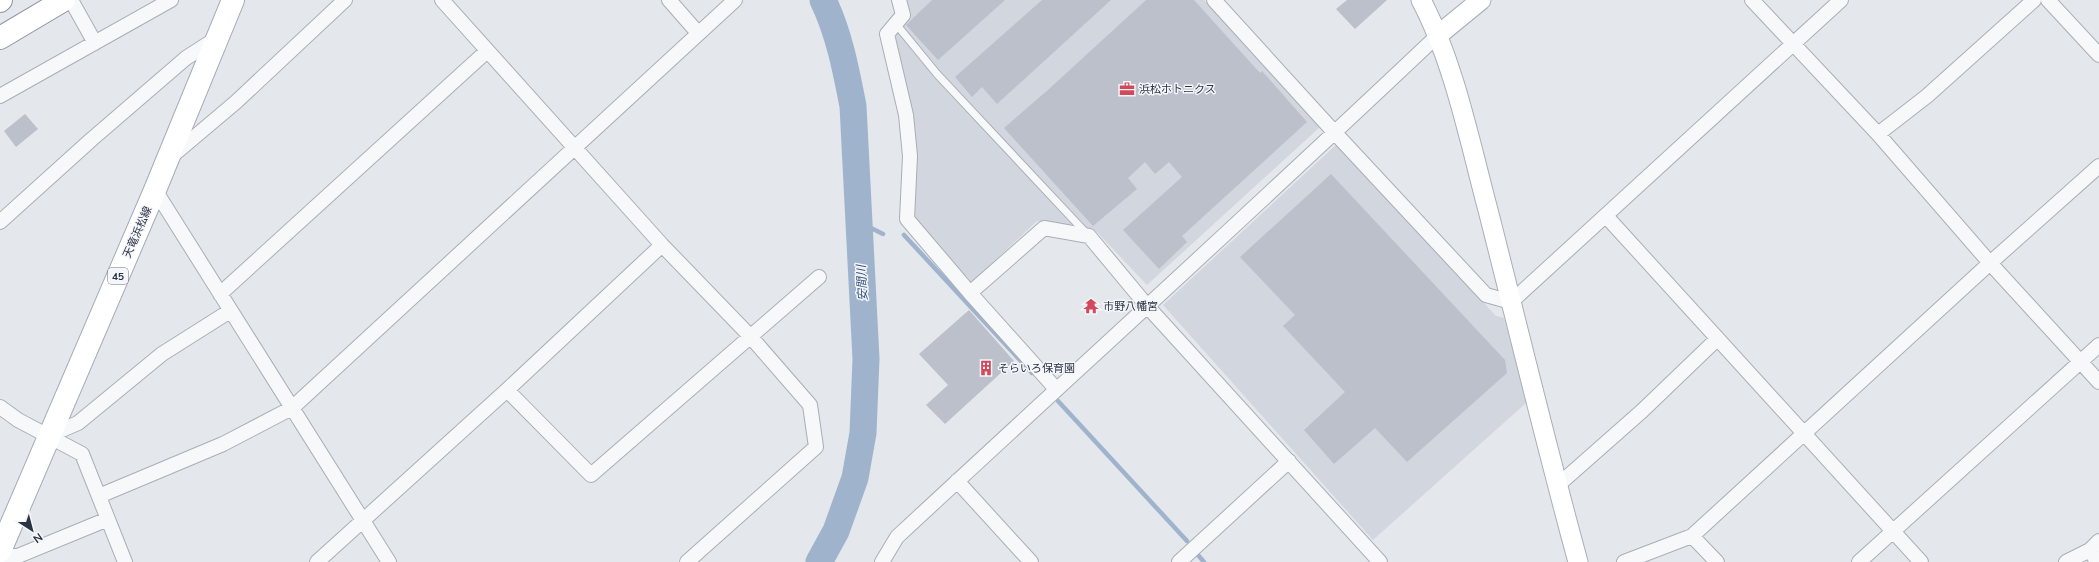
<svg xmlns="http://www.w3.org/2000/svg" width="2099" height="562" viewBox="0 0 2099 562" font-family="Mulish,'Noto Sans JP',sans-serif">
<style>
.built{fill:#d2d6de}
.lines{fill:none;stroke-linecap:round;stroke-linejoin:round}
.stream{stroke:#9fb4cc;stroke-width:4.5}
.river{stroke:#9fb4cc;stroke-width:27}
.building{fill:#bbc0ca}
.lane-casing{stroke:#a9aeb7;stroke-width:9}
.street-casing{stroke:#a9aeb7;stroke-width:16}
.secondary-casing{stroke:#a9aeb7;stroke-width:21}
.primary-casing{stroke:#a3abb8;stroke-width:24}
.highway-casing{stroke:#8b94a3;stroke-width:24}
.lane{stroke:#f7f8fa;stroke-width:7}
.street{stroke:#f7f8fa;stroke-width:14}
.secondary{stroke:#fff;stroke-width:19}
.primary{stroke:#fff;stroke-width:22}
.highway{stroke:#fff;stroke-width:22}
.labels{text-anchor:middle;stroke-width:3;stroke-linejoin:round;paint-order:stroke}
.shield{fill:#f4f6f9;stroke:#676e7b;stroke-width:1}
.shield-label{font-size:10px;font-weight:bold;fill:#2b3445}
.poi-label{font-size:11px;fill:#2b3445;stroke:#f4f6f9;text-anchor:start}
.street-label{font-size:11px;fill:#2b3445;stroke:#f4f6f9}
.water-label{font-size:12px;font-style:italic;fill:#34527a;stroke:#f4f6f9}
</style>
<rect width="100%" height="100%" fill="#e4e7ec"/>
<path class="built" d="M 906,0 L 1204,0 L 1320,127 L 1147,285 L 1096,231 L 1037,221 L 972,282 L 914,219 L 917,157 L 893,34 L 911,15 Z
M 1337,144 L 1496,316 L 1504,318 L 1527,402 L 1373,540 L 1163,305 Z"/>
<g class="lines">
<path class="stream" d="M 859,222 L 883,234
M 904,235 L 1032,373
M 1058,401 L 1187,541
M 1198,555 L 1204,562"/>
<path class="river" d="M 819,562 L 836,531 L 855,478 L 863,433 L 866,359 L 853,106 C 846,70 839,33 823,0"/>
</g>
<path class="building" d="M 932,0 L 1005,0 L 938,60 L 906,25 Z
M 1042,0 L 1111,0 L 997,104 L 982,87 L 972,97 L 955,77 Z
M 1146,0 L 1194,0 L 1260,73 L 1262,71 L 1307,122 L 1182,236 L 1187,242 L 1159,269 L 1123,230 L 1182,177 L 1169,162 L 1155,174 L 1145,162 L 1128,178 L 1137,189 L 1093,226 L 1004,128 L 1049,89 Z
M 1347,0 L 1387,0 L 1355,29 L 1336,9 Z
M 25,114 L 38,129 L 16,147 L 4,131 Z
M 1331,174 L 1505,360 L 1507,373 L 1407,462 L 1375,428 L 1334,464 L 1304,430 L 1345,392 L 1283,326 L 1295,315 L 1240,257 Z
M 969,310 L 1014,361 L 945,424 L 926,405 L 948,385 L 919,354 Z"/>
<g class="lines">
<g class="lane-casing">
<path id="lane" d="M 896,24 L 937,74 L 1086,233"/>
</g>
<g class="street-casing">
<path id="street" d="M 71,0 L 95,43
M 442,0 L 662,245 L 750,336 L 810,405 L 816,447 L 687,562
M 669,0 L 698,33
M 899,0 L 903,15 L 887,34 L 906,115 L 910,156 L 907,219 L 970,293 L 1056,389
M 1214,0 L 1335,133 L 1486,295 L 1511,302 L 1841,0
M 1752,0 L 1878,134 L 1990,263 L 2099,382
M 2048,0 L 2099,55
M 0,96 L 171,0
M 1878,134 L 1927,96 L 2034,0
M 172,156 L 236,102 L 345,0
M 155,190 L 389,562
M 1606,216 L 1921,562
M 0,222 L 92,139 L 186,58 L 217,38
M 970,293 L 1044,228 L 1089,236 L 1148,307 L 1380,562
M 220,294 L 487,51
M 507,390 L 591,475 L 819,277
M 0,407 L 18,420 L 82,454 L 125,562
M 48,436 L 78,423 L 162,354 L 230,311
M 957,481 L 1031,562
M 1557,486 L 1642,411 L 1717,339
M 99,496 L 223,444 L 292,408 L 735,0
M 1692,536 L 1717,562
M 2090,550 L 2097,562
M 0,556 L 18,556 L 108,519
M 317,562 L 507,390 L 662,245
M 882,562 L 897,537 C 1077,370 1259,205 1437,36
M 1179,562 L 1289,461
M 1624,562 L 1692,536 L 1990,263 L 2099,166
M 1859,562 L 2099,345
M 2066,562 L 2090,550 L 2099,541"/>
</g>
<g class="secondary-casing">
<path id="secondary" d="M 1421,0 C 1454,62 1470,143 1488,210 C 1518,328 1546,445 1578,562
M 1437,36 L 1481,0"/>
</g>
<g class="primary-casing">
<path id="primary" d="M 0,551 L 155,190 L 233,0"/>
</g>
<g class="highway-casing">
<path id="highway" d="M 0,1 L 1,0
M 0,38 L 64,0"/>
</g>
<use href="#lane" class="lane"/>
<use href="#street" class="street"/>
<use href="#secondary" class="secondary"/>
<use href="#primary" class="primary"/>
<use href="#highway" class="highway"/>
</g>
<defs>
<g id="office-bare" transform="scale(1.2)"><path d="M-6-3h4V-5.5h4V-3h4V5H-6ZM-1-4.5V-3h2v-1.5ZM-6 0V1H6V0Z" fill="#d1495b" stroke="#f4f6f9" stroke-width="2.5" paint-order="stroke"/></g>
<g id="temple-bare" transform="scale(1.2)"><path d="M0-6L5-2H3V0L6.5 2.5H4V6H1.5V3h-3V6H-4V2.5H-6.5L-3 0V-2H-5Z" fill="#d1495b" stroke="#f4f6f9" stroke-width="2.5" paint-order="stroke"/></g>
<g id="building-bare" transform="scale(1.2)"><path d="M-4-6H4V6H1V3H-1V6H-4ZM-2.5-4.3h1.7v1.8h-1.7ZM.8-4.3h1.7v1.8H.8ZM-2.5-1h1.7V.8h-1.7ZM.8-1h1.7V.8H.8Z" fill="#d1495b" stroke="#f4f6f9" stroke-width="2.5" paint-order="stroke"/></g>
</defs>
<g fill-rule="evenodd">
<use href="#office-bare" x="1127" y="89"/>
<use href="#temple-bare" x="1091" y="306"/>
<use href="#building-bare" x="986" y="368"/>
</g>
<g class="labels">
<rect class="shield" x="108" y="268" width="20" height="16" rx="3"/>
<g class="shield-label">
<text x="118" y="280">45</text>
</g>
<g class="poi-label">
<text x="1139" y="93">浜松ホトニクス</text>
<text x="1103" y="310">市野八幡宮</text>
<text x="998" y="372">そらいろ保育園</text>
</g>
<g class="street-label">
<text transform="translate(137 232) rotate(-66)" y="4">天竜浜松線</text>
</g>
<g class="water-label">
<text transform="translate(862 283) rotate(-93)" y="4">安間川</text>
</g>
</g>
<g transform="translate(32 530) rotate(144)" stroke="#f4f6f9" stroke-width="3" paint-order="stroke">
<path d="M0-3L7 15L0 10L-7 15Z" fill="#2b3445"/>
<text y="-6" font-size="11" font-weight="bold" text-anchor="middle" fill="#2b3445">N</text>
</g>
</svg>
